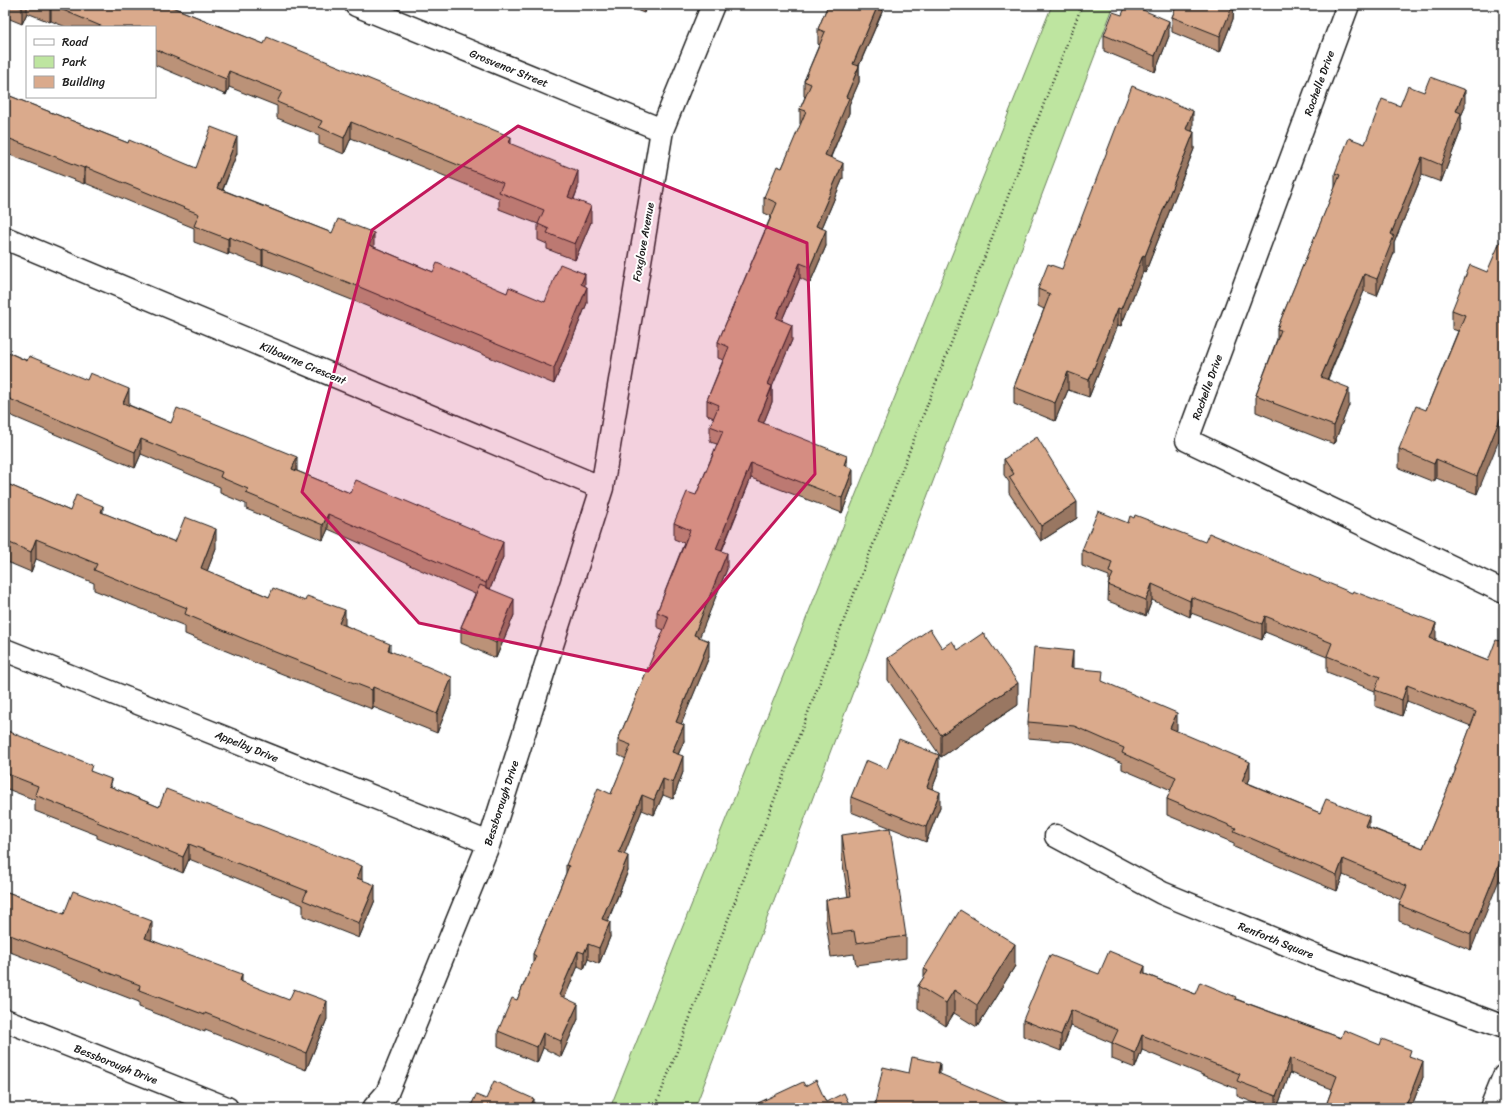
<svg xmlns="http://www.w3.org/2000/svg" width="1509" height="1113" viewBox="0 0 1509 1113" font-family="Sriracha,sans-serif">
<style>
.green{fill:#bee5a0;stroke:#6d805e}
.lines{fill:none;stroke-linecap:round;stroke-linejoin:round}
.minor-casing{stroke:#1c1c1c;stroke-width:25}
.path{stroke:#1c1c1c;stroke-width:2.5;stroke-dasharray:1 3;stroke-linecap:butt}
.minor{stroke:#fff;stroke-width:22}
.wall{fill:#bb9278;stroke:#1c1c1c}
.shaded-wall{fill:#997762;stroke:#1c1c1c}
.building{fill:#daaa8c;stroke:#1c1c1c}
.marked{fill:#c2185b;fill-opacity:0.2;stroke:#c2185b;stroke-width:3;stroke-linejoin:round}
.labels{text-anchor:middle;stroke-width:4;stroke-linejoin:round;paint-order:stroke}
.street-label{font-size:11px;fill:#1c1c1c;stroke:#fff}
</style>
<rect width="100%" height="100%" fill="#fff"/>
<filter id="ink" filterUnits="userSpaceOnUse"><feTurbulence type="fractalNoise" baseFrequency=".025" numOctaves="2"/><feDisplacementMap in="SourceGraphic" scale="8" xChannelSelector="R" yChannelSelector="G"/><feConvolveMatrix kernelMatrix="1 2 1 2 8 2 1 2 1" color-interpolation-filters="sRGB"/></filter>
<g filter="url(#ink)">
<path class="green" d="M 1052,5 L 1114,5 L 695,1108 L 610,1108 Z"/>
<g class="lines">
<g class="minor-casing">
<path id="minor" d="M 356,5 L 662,130
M 1348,5 L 1187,440 L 1504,592
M 5,238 L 602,488
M 5,650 L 489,843
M 1056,836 L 1162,893 L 1315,956 L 1504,1027
M 5,1020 L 227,1108
M 374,1108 L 387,1093 L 489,843 L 602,488 L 662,130 L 713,5
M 1491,1108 L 1504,1076"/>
</g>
<path class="path" d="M 655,1108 L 1082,5"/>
<use href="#minor" class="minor"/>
</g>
<path class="wall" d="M 5,5 L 167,5 L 511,144 L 578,188 L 574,199 L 591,222 L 575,260 L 547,249 L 547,244 L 538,240 L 538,224 L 499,209 L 499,198 L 351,138 L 344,154 L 319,144 L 319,135 L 277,118 L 277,106 L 229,87 L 226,95 L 155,65 L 155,27 L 66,27 L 51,21 L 50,22 L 27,13 L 22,24 L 5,17 Z
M 623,5 L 647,5 L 644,13 Z
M 828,5 L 885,5 L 859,66 L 859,82 L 849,105 L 849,113 L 831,157 L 843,178 L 822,228 L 826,246 L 810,283 L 800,278 L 782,320 L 792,340 L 772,386 L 772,402 L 763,424 L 847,466 L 853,484 L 842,513 L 751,478 L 722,551 L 727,569 L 699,637 L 709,657 L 681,724 L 684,741 L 678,755 L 683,772 L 673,799 L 663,795 L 654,815 L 642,810 L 624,854 L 628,871 L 608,921 L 610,937 L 599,964 L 588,959 L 584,969 L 578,966 L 564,998 L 578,1019 L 561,1057 L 543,1048 L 537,1063 L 498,1046 L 498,1031 L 517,1000 L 533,963 L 533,954 L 566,873 L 566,865 L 611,794 L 626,759 L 618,755 L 618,740 L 664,630 L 657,627 L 657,612 L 684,543 L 674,539 L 674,523 L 696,495 L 717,444 L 710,442 L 710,426 L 714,418 L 707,415 L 707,400 L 723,360 L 718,358 L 718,342 L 771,216 L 764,213 L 764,197 L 782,168 L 801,125 L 800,124 L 800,109 L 805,97 L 804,96 L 804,81 L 819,45 L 818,44 L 818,29 Z
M 1177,5 L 1234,5 L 1233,19 L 1220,52 L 1172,32 L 1172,17 Z
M 1104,35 L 1169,36 L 1155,72 L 1104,51 Z
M 5,94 L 128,143 L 196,168 L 237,153 L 223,190 L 332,233 L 374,247 L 433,272 L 507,293 L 545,302 L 585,286 L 587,303 L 554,384 L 357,302 L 263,265 L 262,266 L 229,253 L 228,255 L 194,242 L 194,228 L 85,183 L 84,184 L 5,153 Z
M 1400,106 L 1465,107 L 1461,116 L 1461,130 L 1441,182 L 1422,175 L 1394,243 L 1394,253 L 1377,296 L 1364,291 L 1328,379 L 1349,405 L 1334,444 L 1273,420 L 1273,419 L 1256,412 L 1256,395 L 1277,339 L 1277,329 L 1335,188 L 1335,173 L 1365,144 Z
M 1193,128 L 1192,131 L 1194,149 L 1145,273 L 1143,272 L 1121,326 L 1118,325 L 1089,397 L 1068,390 L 1055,421 L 1014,404 L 1014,387 L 1044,309 L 1038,306 L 1038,289 L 1062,269 Z
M 1487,272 L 1477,494 L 1436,478 L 1434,482 L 1399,468 L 1399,449 L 1426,410 L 1458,331 L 1452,329 L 1452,310 Z
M 5,351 L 129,405 L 171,423 L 297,471 L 503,557 L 490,589 L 514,615 L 496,658 L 461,643 L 461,627 L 475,594 L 328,529 L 323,540 L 246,509 L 246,504 L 220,493 L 220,487 L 141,454 L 135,468 L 5,413 Z
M 1004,459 L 1077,518 L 1041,541 L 1009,493 L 1009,482 L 1004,475 Z
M 5,483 L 70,511 L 103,513 L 175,542 L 216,548 L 207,571 L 269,597 L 345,625 L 390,651 L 452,696 L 437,733 L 373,707 L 372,709 L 275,671 L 185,634 L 185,626 L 94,590 L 94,583 L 36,559 L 31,572 L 5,561 Z
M 1082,550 L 1436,639 L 1435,640 L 1488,661 L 1471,950 L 1399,921 L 1399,905 L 1401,900 L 1343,875 L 1337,891 L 1234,847 L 1234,843 L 1167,815 L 1167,799 L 1171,790 L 1122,769 L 1122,763 L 1074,742 L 1028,738 L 1028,722 L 1072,668 L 1103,682 L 1177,729 L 1176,731 L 1250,778 L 1248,783 L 1320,813 L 1369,827 L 1423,848 L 1455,772 L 1455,768 L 1471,726 L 1407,701 L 1402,716 L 1375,706 L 1375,691 L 1327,672 L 1327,657 L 1265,632 L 1262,640 L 1191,613 L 1190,617 L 1152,600 L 1146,616 L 1108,601 L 1109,576 L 1082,566 Z
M 958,650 L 1018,705 L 941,757 L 888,680 L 888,658 Z
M 5,730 L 92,772 L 111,787 L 159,807 L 362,880 L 375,900 L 359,938 L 303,916 L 303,905 L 189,859 L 183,873 L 97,838 L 97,835 L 35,811 L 35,800 L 5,788 Z
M 887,769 L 939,771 L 932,789 L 940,807 L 926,842 L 851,812 L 851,797 Z
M 842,835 L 906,936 L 906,958 L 856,965 L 854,954 L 831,957 L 826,922 L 826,900 L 848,897 L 842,858 Z
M 5,891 L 64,914 L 152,938 L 151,940 L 242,982 L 327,1019 L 306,1070 L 205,1030 L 205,1032 L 139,1007 L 139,1002 L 5,950 Z
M 1015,966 L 977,1027 L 954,1013 L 946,1026 L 918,1008 L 918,986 L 924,977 L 924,969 Z
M 1099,974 L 1145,974 L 1195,994 L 1236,999 L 1341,1038 L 1411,1057 L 1423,1077 L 1411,1108 L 1325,1108 L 1332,1089 L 1290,1073 L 1277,1108 L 1267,1108 L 1237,1096 L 1237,1089 L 1142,1050 L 1135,1068 L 1112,1059 L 1112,1043 L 1071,1026 L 1061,1051 L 1023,1036 L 1023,1020 Z"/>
<path class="shaded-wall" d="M 23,5 L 27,5 L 27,13 L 22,24 L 22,8 Z
M 51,5 L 51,21 L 50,22 L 50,6 Z
M 644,5 L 647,5 L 644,13 Z
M 878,5 L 885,5 L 853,79 L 853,64 Z
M 1229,5 L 1234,5 L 1233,19 L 1220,52 L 1220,36 Z
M 1169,21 L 1169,36 L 1155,72 L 1155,56 Z
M 859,66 L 859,82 L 849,105 L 849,113 L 825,170 L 825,155 L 846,97 Z
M 229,71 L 229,87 L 226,95 L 226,79 Z
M 1465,90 L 1465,107 L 1461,116 L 1461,130 L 1441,182 L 1441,165 L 1456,111 Z
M 1193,111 L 1193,128 L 1186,146 L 1186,129 Z
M 351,122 L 351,138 L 344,154 L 344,138 Z
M 1194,132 L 1194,149 L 1145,273 L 1145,256 Z
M 237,137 L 237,153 L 217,204 L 217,188 Z
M 511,137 L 511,153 L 509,143 Z
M 1422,157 L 1422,175 L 1394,243 L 1394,253 L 1377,296 L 1377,279 L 1391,234 Z
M 843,163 L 843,178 L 816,242 L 816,226 Z
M 85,167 L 85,183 L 84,184 L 84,168 Z
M 578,171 L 578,188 L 568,213 L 568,197 Z
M 591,206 L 591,222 L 575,260 L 575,244 Z
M 826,230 L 826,246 L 810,283 L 810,267 Z
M 374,233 L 374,249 L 369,245 Z
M 229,237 L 229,253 L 228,255 L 228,239 Z
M 263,249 L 263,265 L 262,266 L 262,250 Z
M 1143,255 L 1143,272 L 1121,326 L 1121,309 Z
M 800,263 L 800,278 L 776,334 L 776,318 Z
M 585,274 L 585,290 L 581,284 Z
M 1364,274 L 1364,291 L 1321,394 L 1321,377 Z
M 587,287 L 587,303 L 554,384 L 554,368 Z
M 1118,308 L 1118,325 L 1089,397 L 1089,380 Z
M 792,325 L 792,340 L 767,399 L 767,384 Z
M 1068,372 L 1068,390 L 1055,421 L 1055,403 Z
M 772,386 L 772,402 L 758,437 L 758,421 Z
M 1349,388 L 1349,405 L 1334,444 L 1334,426 Z
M 129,389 L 129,405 L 123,419 L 123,403 Z
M 1504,409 L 1504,428 L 1477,494 L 1477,476 Z
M 141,439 L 141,454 L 135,468 L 135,452 Z
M 847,456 L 847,472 L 844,465 Z
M 297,457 L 297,473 L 292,469 Z
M 1436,459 L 1436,478 L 1434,482 L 1434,464 Z
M 751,463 L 751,478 L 716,564 L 716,549 Z
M 853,469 L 853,484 L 842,513 L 842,498 Z
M 1077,502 L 1077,518 L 1041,541 L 1041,526 Z
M 103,506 L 103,526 L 101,512 Z
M 328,514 L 328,529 L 323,540 L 323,525 Z
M 216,529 L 216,548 L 201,587 L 201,568 Z
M 36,539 L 36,559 L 31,572 L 31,552 Z
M 503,542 L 503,557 L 486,599 L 486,583 Z
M 727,553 L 727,569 L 694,651 L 694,635 Z
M 1152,584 L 1152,600 L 1146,616 L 1146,600 Z
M 1191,597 L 1191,613 L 1190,617 L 1190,601 Z
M 514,599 L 514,615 L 496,658 L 496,643 Z
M 345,610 L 345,630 L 339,623 Z
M 1265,616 L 1265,632 L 1262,640 L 1262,624 Z
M 1436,623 L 1436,639 L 1430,654 L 1430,638 Z
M 709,641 L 709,657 L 676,737 L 676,722 Z
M 390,644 L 390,663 L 388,650 Z
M 1073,651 L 1073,667 L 1071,684 L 1071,668 Z
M 452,677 L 452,696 L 437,733 L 437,714 Z
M 1018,683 L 1018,705 L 941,757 L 941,735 Z
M 1407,685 L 1407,701 L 1402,716 L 1402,700 Z
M 373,687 L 373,707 L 372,709 L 372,690 Z
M 1177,713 L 1177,729 L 1170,745 L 1170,728 Z
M 684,725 L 684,741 L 672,768 L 672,752 Z
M 939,755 L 939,771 L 927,802 L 927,787 Z
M 683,756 L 683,772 L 673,799 L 673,783 Z
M 1250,762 L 1250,778 L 1242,797 L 1242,781 Z
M 111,779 L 111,795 L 109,786 Z
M 663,779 L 663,795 L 654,815 L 654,800 Z
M 940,792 L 940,807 L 926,842 L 926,827 Z
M 642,795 L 642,810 L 619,868 L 619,852 Z
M 1369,816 L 1369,833 L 1365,826 Z
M 189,844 L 189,859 L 183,873 L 183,857 Z
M 1504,852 L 1504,868 L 1471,950 L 1471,934 Z
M 628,856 L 628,871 L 602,934 L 602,919 Z
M 1343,859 L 1343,875 L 1337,891 L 1337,875 Z
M 362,866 L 362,882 L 357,878 Z
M 375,885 L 375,900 L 359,938 L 359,923 Z
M 152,921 L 152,938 L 145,955 L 145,938 Z
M 610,922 L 610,937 L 599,964 L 599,948 Z
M 588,944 L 588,959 L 584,969 L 584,953 Z
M 1015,944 L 1015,966 L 977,1027 L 977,1005 Z
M 578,951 L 578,966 L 559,1011 L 559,995 Z
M 1145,966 L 1145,981 L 1142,973 Z
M 242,974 L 242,991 L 240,981 Z
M 954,990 L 954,1013 L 946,1026 L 946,1003 Z
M 327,1001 L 327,1019 L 306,1070 L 306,1053 Z
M 578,1004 L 578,1019 L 561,1057 L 561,1041 Z
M 1071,1010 L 1071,1026 L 1061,1051 L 1061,1035 Z
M 543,1033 L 543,1048 L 537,1063 L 537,1047 Z
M 1142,1035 L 1142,1050 L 1135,1068 L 1135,1053 Z
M 1290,1058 L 1290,1073 L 1277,1108 L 1276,1108 L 1276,1096 Z
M 1423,1061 L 1423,1077 L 1411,1108 L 1407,1108 L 1407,1103 Z
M 940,1063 L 940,1079 L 938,1073 Z
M 534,1099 L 534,1108 L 529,1108 Z"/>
<path class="building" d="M 15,5 L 23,5 L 22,8 Z
M 51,5 L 167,5 L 264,44 L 267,37 L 511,137 L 509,143 L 578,171 L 568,197 L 591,206 L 575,244 L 547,233 L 549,229 L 538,224 L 544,210 L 499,192 L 503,183 L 351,122 L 344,138 L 319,127 L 322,121 L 277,102 L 282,92 L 229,71 L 226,79 L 155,49 L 155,27 L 103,27 Z
M 828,5 L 878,5 L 853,64 L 859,66 L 846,97 L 849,98 L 825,155 L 843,163 L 816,226 L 826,230 L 810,267 L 800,263 L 776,318 L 792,325 L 767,384 L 772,386 L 758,421 L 847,456 L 844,465 L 853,469 L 842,498 L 751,463 L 716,549 L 727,553 L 694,635 L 709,641 L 676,722 L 684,725 L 672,752 L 683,756 L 673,783 L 663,779 L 654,800 L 642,795 L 619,852 L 628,856 L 602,919 L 610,922 L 599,948 L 588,944 L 584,953 L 578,951 L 559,995 L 578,1004 L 561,1041 L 543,1033 L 537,1047 L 498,1031 L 512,998 L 517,1000 L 536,956 L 533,954 L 569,866 L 566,865 L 598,788 L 611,794 L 631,745 L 618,740 L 669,617 L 657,612 L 690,530 L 674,523 L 687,492 L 696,495 L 723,431 L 710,426 L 719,405 L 707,400 L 729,347 L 718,342 L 777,203 L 764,197 L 777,166 L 782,168 L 806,111 L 800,109 L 811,84 L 804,81 L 825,32 L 818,29 Z
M 1126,5 L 1131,5 L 1169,21 L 1155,56 L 1104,35 L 1113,12 L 1122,15 Z
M 1177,5 L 1233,5 L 1220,36 L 1172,17 Z
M 1430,77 L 1465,90 L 1456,111 L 1461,113 L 1441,165 L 1422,157 L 1391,234 L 1394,236 L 1377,279 L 1364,274 L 1321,377 L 1349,388 L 1334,426 L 1273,403 L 1274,402 L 1256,395 L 1281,330 L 1277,329 L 1340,175 L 1335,173 L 1349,138 L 1365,144 L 1382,99 L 1400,106 L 1408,86 L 1424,92 Z
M 1132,86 L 1193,111 L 1186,129 L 1194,132 L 1145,256 L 1143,255 L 1121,309 L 1118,308 L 1089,380 L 1068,372 L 1055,403 L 1014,387 L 1050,294 L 1038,289 L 1048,264 L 1062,269 Z
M 5,94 L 128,143 L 129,140 L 196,168 L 211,127 L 237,137 L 217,188 L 332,233 L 338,219 L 374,233 L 369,245 L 433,272 L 437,263 L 507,293 L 509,287 L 545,302 L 560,264 L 585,274 L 581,284 L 587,287 L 554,368 L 357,286 L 263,249 L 262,250 L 229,237 L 228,239 L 194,226 L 199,214 L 85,167 L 84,168 L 5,137 Z
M 1504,233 L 1504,409 L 1477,476 L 1436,459 L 1434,464 L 1399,449 L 1416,406 L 1426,410 L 1465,315 L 1452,310 L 1470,265 L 1487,272 Z
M 5,351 L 27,361 L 29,356 L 87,380 L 90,373 L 129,389 L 123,403 L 171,423 L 177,408 L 297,457 L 292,469 L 350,493 L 356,480 L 503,542 L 486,583 L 328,514 L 323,525 L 246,493 L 248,489 L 220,477 L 222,472 L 141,439 L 135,452 L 5,397 Z
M 1037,437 L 1077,502 L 1041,526 L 1009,477 L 1014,474 L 1004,459 Z
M 5,483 L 70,511 L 76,495 L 103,506 L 101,512 L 175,542 L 185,517 L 216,529 L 201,568 L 269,597 L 273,588 L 305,601 L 307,596 L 345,610 L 339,623 L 390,644 L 388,650 L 452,677 L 437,714 L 373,687 L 372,690 L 275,652 L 185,614 L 187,608 L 94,570 L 97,564 L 36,539 L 31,552 L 5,541 Z
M 1098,511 L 1128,523 L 1130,516 L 1134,518 L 1135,515 L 1205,542 L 1209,533 L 1352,593 L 1353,591 L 1436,623 L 1430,638 L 1488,661 L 1496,640 L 1504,642 L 1504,852 L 1471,934 L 1399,905 L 1407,886 L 1343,859 L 1337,875 L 1234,831 L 1236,828 L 1167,799 L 1176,777 L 1122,753 L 1124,748 L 1074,726 L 1028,722 L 1034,647 L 1073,651 L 1071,668 L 1103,671 L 1102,681 L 1177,713 L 1170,728 L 1250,762 L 1242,781 L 1320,813 L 1326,799 L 1369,816 L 1365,826 L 1423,848 L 1456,769 L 1455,768 L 1476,712 L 1407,685 L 1402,700 L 1375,690 L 1380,677 L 1327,656 L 1332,643 L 1265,616 L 1262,624 L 1191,597 L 1190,601 L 1152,584 L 1146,600 L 1108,585 L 1113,574 L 1109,572 L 1112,562 L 1082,550 Z
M 480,585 L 514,599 L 496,643 L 461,627 Z
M 930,629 L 942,648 L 952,641 L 958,650 L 983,633 L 1018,683 L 941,735 L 888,658 Z
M 5,730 L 92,765 L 90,771 L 111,779 L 109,786 L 159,807 L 166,789 L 323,850 L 362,866 L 357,878 L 375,885 L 359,923 L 303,900 L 307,891 L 189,844 L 183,857 L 97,822 L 98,820 L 35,795 L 38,786 L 5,773 Z
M 899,739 L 939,755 L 927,787 L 940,792 L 926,827 L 851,797 L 866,760 L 887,769 Z
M 890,828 L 906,936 L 856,943 L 854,931 L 831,934 L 826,900 L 851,896 L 842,835 Z
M 5,891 L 64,914 L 73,891 L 152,921 L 145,938 L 242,974 L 240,981 L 289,1000 L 294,989 L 327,1001 L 306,1053 L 205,1013 L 205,1015 L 139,990 L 140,985 L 5,933 Z
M 960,910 L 1015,944 L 977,1005 L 954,990 L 946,1003 L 918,986 L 928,971 L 924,969 Z
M 1109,951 L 1145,966 L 1142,973 L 1195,994 L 1200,982 L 1236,997 L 1235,999 L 1341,1038 L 1344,1030 L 1380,1045 L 1382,1039 L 1411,1050 L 1409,1056 L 1423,1061 L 1407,1103 L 1405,1102 L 1403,1108 L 1325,1108 L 1337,1076 L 1290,1058 L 1276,1096 L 1237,1081 L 1240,1074 L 1142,1035 L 1135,1053 L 1112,1043 L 1118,1030 L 1071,1010 L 1061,1035 L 1023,1020 L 1050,955 L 1099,974 Z
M 912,1057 L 940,1063 L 938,1073 L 1010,1104 L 1008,1108 L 874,1108 L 883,1067 L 909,1073 Z
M 816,1080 L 826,1102 L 844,1093 L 851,1108 L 761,1108 L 758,1103 L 803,1082 L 805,1086 Z
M 494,1081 L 534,1099 L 529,1108 L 470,1108 L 476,1095 L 486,1099 Z"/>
</g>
<path class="marked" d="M 518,126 L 807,243 L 815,474 L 648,671 L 419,623 L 302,492 L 372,230 Z"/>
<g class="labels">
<g class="street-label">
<text transform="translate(509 68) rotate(22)" y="4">Grosvenor Street</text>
<text transform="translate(1319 83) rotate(-70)" y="4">Rochelle Drive</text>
<text transform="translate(643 242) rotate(-80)" y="4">Foxglove Avenue</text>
<text transform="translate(303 363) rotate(23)" y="4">Kilbourne Crescent</text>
<text transform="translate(1207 387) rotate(-70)" y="4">Rochelle Drive</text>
<text transform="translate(247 746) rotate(22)" y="4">Appelby Drive</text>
<text transform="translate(501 803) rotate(-72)" y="4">Bessborough Drive</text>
<text transform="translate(1276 940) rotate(22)" y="4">Renforth Square</text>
<text transform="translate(116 1064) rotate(22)" y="4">Bessborough Drive</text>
</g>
</g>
<rect width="1509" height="1113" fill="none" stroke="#fff" stroke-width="20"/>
<rect x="10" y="10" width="1489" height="1093" fill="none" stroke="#1c1c1c" stroke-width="1.5" filter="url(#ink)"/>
<rect x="26" y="26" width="130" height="72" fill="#ffffff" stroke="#a4a4a4"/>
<rect x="34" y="39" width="20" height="6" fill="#ffffff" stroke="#a4a4a4"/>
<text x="62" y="46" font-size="12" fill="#1c1c1c">Road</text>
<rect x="34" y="56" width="20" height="12" fill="#bee5a0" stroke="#a4a4a4"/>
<text x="62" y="66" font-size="12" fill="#1c1c1c">Park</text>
<rect x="34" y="76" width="20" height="12" fill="#daaa8c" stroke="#a4a4a4"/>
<text x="62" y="86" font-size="12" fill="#1c1c1c">Building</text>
</svg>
